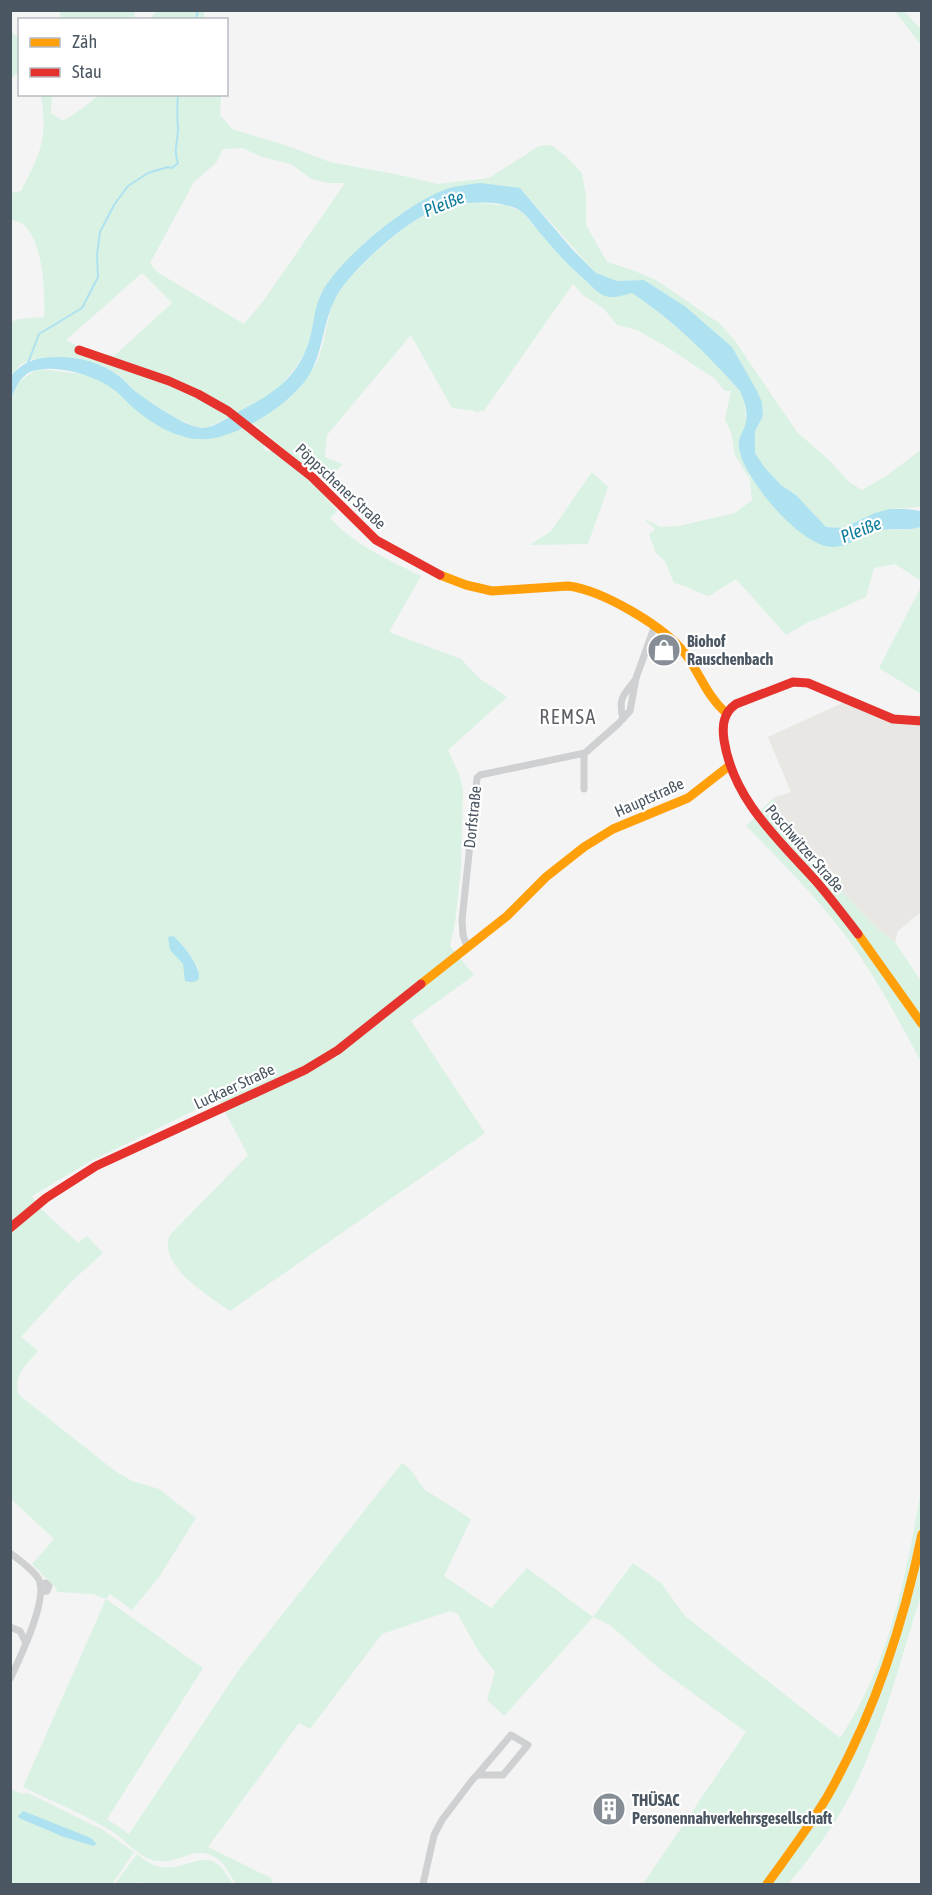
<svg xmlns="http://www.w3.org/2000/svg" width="932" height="1895" viewBox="0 0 932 1895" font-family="'Asap Condensed',sans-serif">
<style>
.commercial{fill:#e8e7e3}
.green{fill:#d9f2e3;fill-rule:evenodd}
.water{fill:#aee2f0}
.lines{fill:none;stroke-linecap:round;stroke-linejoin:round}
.stream{stroke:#aee2f0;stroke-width:2}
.street{stroke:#ced0d2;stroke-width:7}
.slow{stroke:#ff9f0a;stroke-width:9}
.jam{stroke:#e5322d;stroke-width:9}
.labels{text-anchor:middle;stroke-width:4.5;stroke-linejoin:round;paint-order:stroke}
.street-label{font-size:16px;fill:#4a5661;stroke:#fff}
.poi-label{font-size:16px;font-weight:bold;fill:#4a5661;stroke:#fff;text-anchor:start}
.water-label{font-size:18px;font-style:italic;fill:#0c7c9b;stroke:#fff}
.quarter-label{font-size:20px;letter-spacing:1.5px;fill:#5f6368;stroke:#fff}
</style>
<rect width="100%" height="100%" fill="#f4f4f4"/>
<path class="commercial" d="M 853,698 L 900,716 L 911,717 L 921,714 L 921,912 L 898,931 L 895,942 L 878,929 L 842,892 L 826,870 L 790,831 L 773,798 L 791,792 L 768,737 Z"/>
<path class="green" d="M 158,10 L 204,11 L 204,19 L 149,19 Z
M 59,11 L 134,11 L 135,20 L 62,19 Z
M 895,11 L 904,11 L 921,29 L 921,45 Z
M 11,31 L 19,38 L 20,72 L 11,78 Z
M 41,95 L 52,95 L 51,113 L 63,121 L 83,108 L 99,95 L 221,95 L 220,115 L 232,129 L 288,146 L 330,162 L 399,175 L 438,184 L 489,178 L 539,146 L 551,145 L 567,157 L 582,173 L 586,196 L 586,225 L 607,262 L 632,270 L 656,280 L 719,323 L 735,341 L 797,432 L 832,463 L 848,481 L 862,490 L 886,476 L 921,450 L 921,507 L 890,509 L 843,528 L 826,527 L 796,495 L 781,485 L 764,468 L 755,452 L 755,431 L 763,416 L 762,402 L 756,389 L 732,347 L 686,307 L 644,280 L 617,281 L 596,273 L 520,188 L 452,187 L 406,210 L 365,242 L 330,280 L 320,295 L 311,335 L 304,354 L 295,368 L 279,388 L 258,402 L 206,428 L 193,426 L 174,417 L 137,393 L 120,376 L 104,366 L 83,360 L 65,357 L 34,359 L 21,364 L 11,376 L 11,322 L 18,319 L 44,317 C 45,291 44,245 24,225 C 21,222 14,221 10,219 L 11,193 L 21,191 C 41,152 48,139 41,95 ZM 243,148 L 262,157 L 291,164 L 311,179 L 329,183 L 345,183 L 264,300 L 244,324 L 157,272 L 150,263 L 194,182 L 216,163 L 223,149 ZM 142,273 L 172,303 L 114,356 L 81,348 L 66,340 Z
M 477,203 L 506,205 L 522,212 L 576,273 L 619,296 L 632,293 C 673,320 707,354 740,391 L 744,399 L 746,420 L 749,475 L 759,489 L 779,511 L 847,543 L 880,530 L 906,530 L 921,527 L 921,581 L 895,564 L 874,568 L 866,597 L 815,620 L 810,621 L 786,635 L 736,579 L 709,596 C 696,593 687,585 674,583 L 665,561 L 656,553 L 649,534 L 655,529 L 643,518 L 660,527 L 679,526 L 735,513 L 752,500 L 750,480 L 735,455 L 731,432 L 725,420 L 731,391 L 725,391 L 715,379 L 667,347 L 637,330 L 617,325 L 604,309 L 583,295 L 573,284 L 483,412 L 480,410 L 478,413 L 475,411 L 452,408 L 411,335 L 327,435 L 325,457 L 343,464 L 331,476 L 329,487 L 324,482 L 328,482 L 327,466 L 322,466 L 312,461 L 303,465 L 253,423 C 274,408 295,393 311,372 C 325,353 325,324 333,303 C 345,274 404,224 433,211 C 447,204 462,204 477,203 Z
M 40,369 L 90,375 L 112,388 L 147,418 L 179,436 L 240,430 L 244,428 L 265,443 L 263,448 L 267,451 L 274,450 L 315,485 L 337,511 L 330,518 C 354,545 389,560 421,576 L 389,632 L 461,659 L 479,678 L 507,697 L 448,750 L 459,774 L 463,789 L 461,868 L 455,923 L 450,946 L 474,975 L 411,1021 L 485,1133 L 230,1311 C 209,1296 157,1266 170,1235 L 248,1155 L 218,1099 L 91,1161 L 32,1196 L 41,1209 L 78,1243 L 87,1236 L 103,1253 L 71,1282 L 21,1337 L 38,1351 C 27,1364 12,1376 19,1395 L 115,1471 L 132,1481 L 159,1489 L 196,1518 L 159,1577 L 132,1610 L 110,1594 L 106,1599 L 203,1668 L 107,1819 L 129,1834 L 240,1668 L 402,1463 L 410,1469 L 424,1489 L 471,1519 L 444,1576 L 491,1608 L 527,1568 L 593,1617 L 633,1563 L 662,1584 L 685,1616 L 840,1738 C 890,1663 905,1579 921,1491 L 921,1601 L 919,1601 C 899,1666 879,1743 846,1803 C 830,1832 809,1859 788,1884 L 643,1884 L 746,1732 L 661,1670 L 610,1625 L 593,1617 L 504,1716 L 487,1700 L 495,1672 L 479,1652 L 457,1613 L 450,1611 L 382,1634 L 310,1729 L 299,1723 L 208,1847 L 271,1878 L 273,1884 L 236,1884 C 231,1877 227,1867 221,1862 C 197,1839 179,1868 152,1860 C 136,1855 125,1839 110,1830 C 83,1814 52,1801 23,1787 L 106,1599 L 93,1594 L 57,1592 L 56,1588 L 32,1564 L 54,1539 L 11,1499 L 10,399 C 16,383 25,375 40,369 ZM 181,943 L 199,969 L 185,971 L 183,964 L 170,950 Z
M 592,472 L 608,487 L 588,544 L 530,545 L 551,531 Z
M 921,587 L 921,694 L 879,668 Z
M 773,798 L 790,831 L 826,870 L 842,892 L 878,929 L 895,942 L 921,981 L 921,1062 C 899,1020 876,978 848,939 C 818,899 782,862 746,826 Z
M 10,1788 L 21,1794 L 28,1793 L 103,1830 L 134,1852 L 112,1884 L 11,1884 Z
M 137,1854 C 145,1860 152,1866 162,1867 C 181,1871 202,1851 219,1865 C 224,1870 229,1878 233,1884 L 148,1884 L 138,1882 L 136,1884 L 115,1884 Z"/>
<path class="water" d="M 480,183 L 520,188 L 572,249 L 596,273 L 617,281 L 644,280 L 686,307 L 732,347 L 756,389 L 762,402 L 763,416 L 755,431 L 755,453 L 765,468 L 781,485 L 796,495 L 826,527 L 843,528 L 875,513 L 890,509 L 906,509 L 921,511 L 921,527 C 907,531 895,528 881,530 C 864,532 850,547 833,547 C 801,547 746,481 740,452 C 736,438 743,435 746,422 C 748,412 744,399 740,391 C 707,354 673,320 632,293 C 624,295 613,299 605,296 C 598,294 590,284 584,279 C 568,266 554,249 540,233 C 535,227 529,218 523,213 C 504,197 456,202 435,210 C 406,221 348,272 335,299 C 324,321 323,346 313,368 C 298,401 234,442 198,439 C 174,438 148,421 130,405 C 124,399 118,392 110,387 C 92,374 49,362 28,373 C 20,378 14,390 11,399 L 11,376 C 25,360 38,357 59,357 C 80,357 102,363 119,376 C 126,381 131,389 139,394 C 149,401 159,408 169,414 C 179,420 191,427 203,428 C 213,428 226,418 236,413 C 273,394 300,378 311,334 C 314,321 315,306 321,294 C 339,258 414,197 453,187 C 462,185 472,184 480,183 Z
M 173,936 C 182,942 219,989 185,981 L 183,964 L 170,950 L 168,937 Z
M 23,1811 L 91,1838 L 96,1843 L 94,1846 L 64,1837 L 19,1818 L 18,1816 Z"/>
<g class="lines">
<path class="stream" d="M 196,20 L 198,10
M 28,363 L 39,334 L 82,308 L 98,277 L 97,255 L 100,232 L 114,205 L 128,186 L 148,173 L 168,167 L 172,168 L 178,163 C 173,150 178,142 178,129 C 177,117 177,106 178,94"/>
<path class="street" d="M 623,719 C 618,698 623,696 635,680
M 584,753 L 584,789
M 467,946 L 463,935 L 462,920 L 477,778 L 480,775 L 585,753 L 618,724 L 630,711 L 636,678 L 654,628
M 10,1553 C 19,1560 32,1569 38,1578 C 50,1597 19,1660 10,1679
M 40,1584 L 46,1583 L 49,1586 L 47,1591 L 41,1592
M 10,1627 L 20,1631 L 26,1643
M 423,1884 L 434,1835 L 442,1820 L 473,1779 L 477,1775 L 511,1735 L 528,1745 L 503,1775 L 477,1775"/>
<path class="slow" d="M 440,575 L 466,585 L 492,591 L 568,586 C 602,590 666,627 686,655 C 700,674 707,696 725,712
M 858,934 L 922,1024
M 421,984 L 507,916 L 546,877 L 584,847 L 613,829 L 688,798 L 729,766
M 767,1884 C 788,1855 809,1827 827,1797 C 874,1715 903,1626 922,1534"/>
<path class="jam" d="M 79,350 L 169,381 L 198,394 L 228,411 L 312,477 L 376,540 L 440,575
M 858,934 C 844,916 830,897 815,880 C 777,838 733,799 724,740 C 722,726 723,713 736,704 L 793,682 L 808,683 L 893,719 L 922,721
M 10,1228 L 46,1198 L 96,1166 L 305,1070 L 338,1050 L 421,984"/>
</g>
<defs>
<g id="shop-disc" transform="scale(1.725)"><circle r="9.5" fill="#868d94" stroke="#fff"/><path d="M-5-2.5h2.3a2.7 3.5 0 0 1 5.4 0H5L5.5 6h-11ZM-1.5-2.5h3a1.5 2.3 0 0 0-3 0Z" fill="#fff"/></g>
<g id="building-disc" transform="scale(1.725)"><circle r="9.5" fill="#868d94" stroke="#fff"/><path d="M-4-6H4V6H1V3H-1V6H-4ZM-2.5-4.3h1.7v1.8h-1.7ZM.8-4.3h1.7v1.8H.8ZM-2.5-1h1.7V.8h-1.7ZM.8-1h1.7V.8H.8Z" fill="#fff"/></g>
</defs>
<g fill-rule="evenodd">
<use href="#shop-disc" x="664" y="650"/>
<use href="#building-disc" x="609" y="1809"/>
</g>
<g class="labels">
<g class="street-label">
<text transform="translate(341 486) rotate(43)" y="6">Pöppschener Straße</text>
<text transform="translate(649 797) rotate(-24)" y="6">Hauptstraße</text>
<text transform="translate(472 817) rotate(-84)" y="6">Dorfstraße</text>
<text transform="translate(805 848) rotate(49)" y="6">Poschwitzer Straße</text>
<text transform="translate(234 1086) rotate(-25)" y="6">Luckaer Straße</text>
</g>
<g class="poi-label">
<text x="687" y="647">Biohof<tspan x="687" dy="18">Rauschenbach</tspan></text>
<text x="632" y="1806">THÜSAC<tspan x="632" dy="18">Personennahverkehrsgesellschaft</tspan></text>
</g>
<g class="water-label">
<text transform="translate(444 204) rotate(-22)" y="6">Pleiße</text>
<text transform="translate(861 530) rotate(-21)" y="6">Pleiße</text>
</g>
<g class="quarter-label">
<text x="568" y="724">REMSA</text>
</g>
</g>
<rect width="932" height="1895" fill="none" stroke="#4a5661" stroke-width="24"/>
<rect x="18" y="18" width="210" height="78" fill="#ffffff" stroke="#b7bbc0" stroke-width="1.5"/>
<rect x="30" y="38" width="30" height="9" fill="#ff9f0a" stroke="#b7bbc0" stroke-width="1.5"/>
<text x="72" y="48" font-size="18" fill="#4a5661">Zäh</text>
<rect x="30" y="68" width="30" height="9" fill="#e5322d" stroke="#b7bbc0" stroke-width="1.5"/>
<text x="72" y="78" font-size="18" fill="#4a5661">Stau</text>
</svg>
